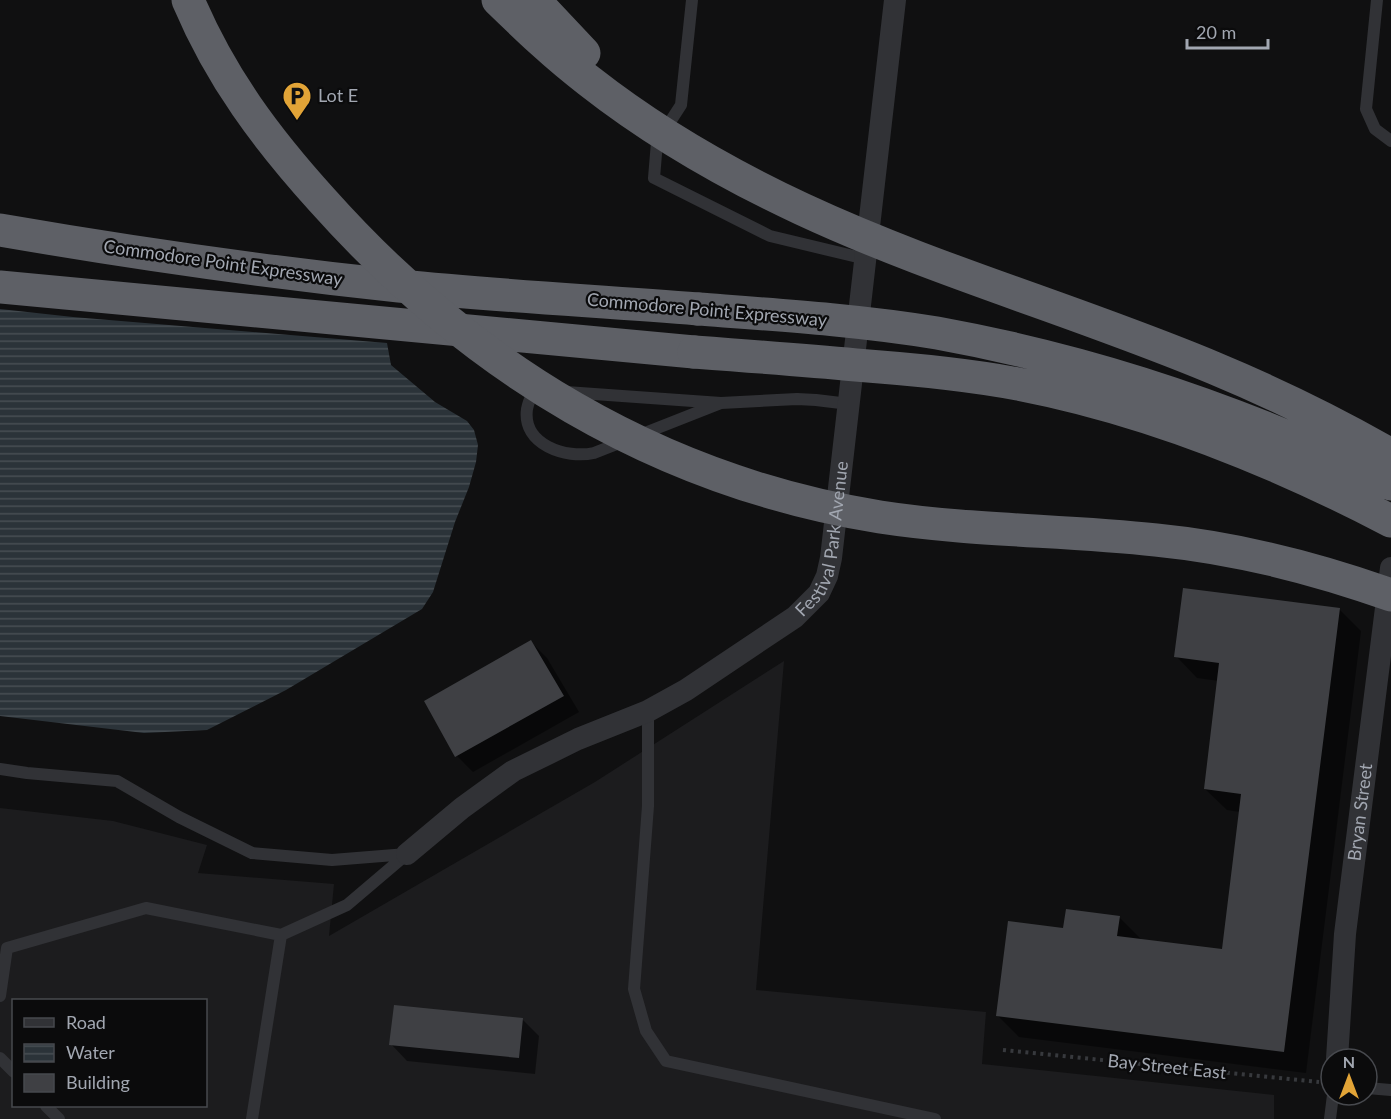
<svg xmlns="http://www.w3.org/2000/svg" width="1391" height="1119" viewBox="0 0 1391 1119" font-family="Lato,sans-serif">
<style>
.built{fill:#1c1c1e;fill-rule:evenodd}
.water{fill:url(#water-rules)}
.shadow{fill:#0007}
.building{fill:#3f4044}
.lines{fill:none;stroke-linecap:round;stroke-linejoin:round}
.path{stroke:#37393d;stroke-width:4;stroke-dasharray:3 4.5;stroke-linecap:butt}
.service{stroke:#313236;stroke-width:12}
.minor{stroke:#313236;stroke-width:22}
.motorway{stroke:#5e6066;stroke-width:33}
.motorway-bridge{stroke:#5e6066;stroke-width:33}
.labels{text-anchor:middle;stroke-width:4.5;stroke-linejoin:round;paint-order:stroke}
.poi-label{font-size:18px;fill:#a2a7b1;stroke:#0b0b0c;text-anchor:start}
.street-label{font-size:18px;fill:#a2a7b1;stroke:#0b0b0c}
</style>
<defs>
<pattern id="water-rules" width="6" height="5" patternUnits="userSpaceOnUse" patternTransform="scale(1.5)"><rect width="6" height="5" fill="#2b3339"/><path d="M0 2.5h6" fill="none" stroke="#474e53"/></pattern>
</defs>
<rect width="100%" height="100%" fill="#101011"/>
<path class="built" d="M 784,661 L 756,990 L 986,1012 L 982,1064 L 1274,1095 L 1274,1119 L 0,1119 L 0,808 L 113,821 L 207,845 L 198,873 L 334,884 L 329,936 L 595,782 ZM 14,1000 L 206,1000 L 206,1106 L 14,1106 Z"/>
<path class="water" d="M 0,309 L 73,317 L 387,343 L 391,365 L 435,402 L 467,421 L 474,430 L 478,445 L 476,462 L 469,487 L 455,522 L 433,592 L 422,609 L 286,690 L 207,730 L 144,733 L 0,716 Z"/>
<path class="shadow" d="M 1339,609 L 1361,631 L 1306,1073 L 1019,1037 L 998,1016 L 1065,929 L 1119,917 L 1141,939 L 1141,940 L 1223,950 L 1240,812 L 1227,810 L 1205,789 L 1219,681 L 1197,678 L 1176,656 Z
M 531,642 L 547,658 L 579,712 L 473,772 L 457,756 Z
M 522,1019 L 539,1036 L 535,1074 L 407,1061 L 391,1044 Z"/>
<path class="building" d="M 1183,588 L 1340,608 L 1284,1052 L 996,1016 L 1008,921 L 1063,928 L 1066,909 L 1120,916 L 1117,936 L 1222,949 L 1241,794 L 1204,789 L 1219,663 L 1174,657 Z
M 531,640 L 564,696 L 455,757 L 424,701 Z
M 394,1005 L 523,1018 L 519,1058 L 389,1045 Z"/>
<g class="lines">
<path class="path" d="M 1003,1050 L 1319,1082"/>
<path class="service" d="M 692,0 L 681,105 L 657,142 L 654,178 L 770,236 L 866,259
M 1377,0 L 1366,109 L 1375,129 L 1391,141
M 540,391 C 531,394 529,400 527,409 C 522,445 566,459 594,453 L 721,403
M 566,392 L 721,403 L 797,399 L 816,400 L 849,404
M 648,711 L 648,806 L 634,989 L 646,1031 L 666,1061 L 935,1119
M 0,769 L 27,773 L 117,781 L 179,817 L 252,853 L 332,860 L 407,854
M 0,996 L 7,948 L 146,908 L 281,935 L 347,905 L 407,854
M 0,1058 L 14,1072
M 1367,1088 L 1391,1090
M 46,1106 L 59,1119
M 252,1119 L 281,935
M 1330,1119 L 1333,1095"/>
<g class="minor">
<path id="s1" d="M 407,854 L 462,808 L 513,771 L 578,739 L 648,711 L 686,690 L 795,617 L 819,593 L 827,576 L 831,558 L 895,0"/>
<path id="s2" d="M 1337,1059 L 1345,934 L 1391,568"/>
</g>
<path class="motorway" d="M 0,230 C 133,253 266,272 399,286 C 499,296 598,301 698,309
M 0,287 L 694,352"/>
<path class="motorway-bridge" d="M 188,0 C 221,78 266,138 322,200 C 471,367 657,481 880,517 C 971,531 1064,530 1156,540 C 1237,548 1315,568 1391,595
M 498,0 C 527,28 556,56 589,81 C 654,132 727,174 802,209 C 935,271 1078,311 1214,368 C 1274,393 1334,422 1391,455
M 534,0 L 584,53
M 698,309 C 778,315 858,320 937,333 C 1097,362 1245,412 1391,484
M 694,352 C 748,356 802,360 856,365 C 910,369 965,374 1018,384 C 1148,409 1274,460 1391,521"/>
</g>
<defs>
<g id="parking-pin" transform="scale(1.5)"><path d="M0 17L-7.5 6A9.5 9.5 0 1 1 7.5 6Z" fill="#e2a437" stroke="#0b0b0c"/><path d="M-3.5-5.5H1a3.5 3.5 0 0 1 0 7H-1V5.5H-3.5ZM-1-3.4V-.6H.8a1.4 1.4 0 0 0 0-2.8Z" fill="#111"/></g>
</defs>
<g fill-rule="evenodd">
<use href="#parking-pin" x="297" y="96"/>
</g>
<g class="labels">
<g class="poi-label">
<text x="318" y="102">Lot E</text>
</g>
<g class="street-label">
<text transform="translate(223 263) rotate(8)" y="6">Commodore Point Expressway</text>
<text transform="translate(707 310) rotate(5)" y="6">Commodore Point Expressway</text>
<text dy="6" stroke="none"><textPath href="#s1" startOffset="544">Festival Park Avenue</textPath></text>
<text dy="6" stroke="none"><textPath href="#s2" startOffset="248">Bryan Street</textPath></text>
<text transform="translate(1167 1067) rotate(6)" y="6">Bay Street East</text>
</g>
</g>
<rect x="12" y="999" width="195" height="108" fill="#0b0b0c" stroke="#47494e" stroke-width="1.5"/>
<rect x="24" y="1018" width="30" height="9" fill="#313236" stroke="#47494e" stroke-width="1.5"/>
<text x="66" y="1029" font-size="18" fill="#a2a7b1">Road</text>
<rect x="24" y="1044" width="30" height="18" fill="url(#water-rules)" stroke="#47494e" stroke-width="1.5"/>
<text x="66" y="1059" font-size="18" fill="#a2a7b1">Water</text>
<rect x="24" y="1074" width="30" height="18" fill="#3f4044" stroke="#47494e" stroke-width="1.5"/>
<text x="66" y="1089" font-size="18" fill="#a2a7b1">Building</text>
<g transform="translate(1349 1077)"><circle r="28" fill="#0b0b0c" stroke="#47494e" stroke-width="1.5"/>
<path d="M0-4.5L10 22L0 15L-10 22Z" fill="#e2a437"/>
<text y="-9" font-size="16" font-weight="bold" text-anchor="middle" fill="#a2a7b1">N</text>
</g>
<path d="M1187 39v9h81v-9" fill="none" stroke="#a2a7b1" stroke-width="3"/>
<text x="1196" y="39" font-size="18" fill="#a2a7b1" stroke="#0b0b0c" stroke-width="4.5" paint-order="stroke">20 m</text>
</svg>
